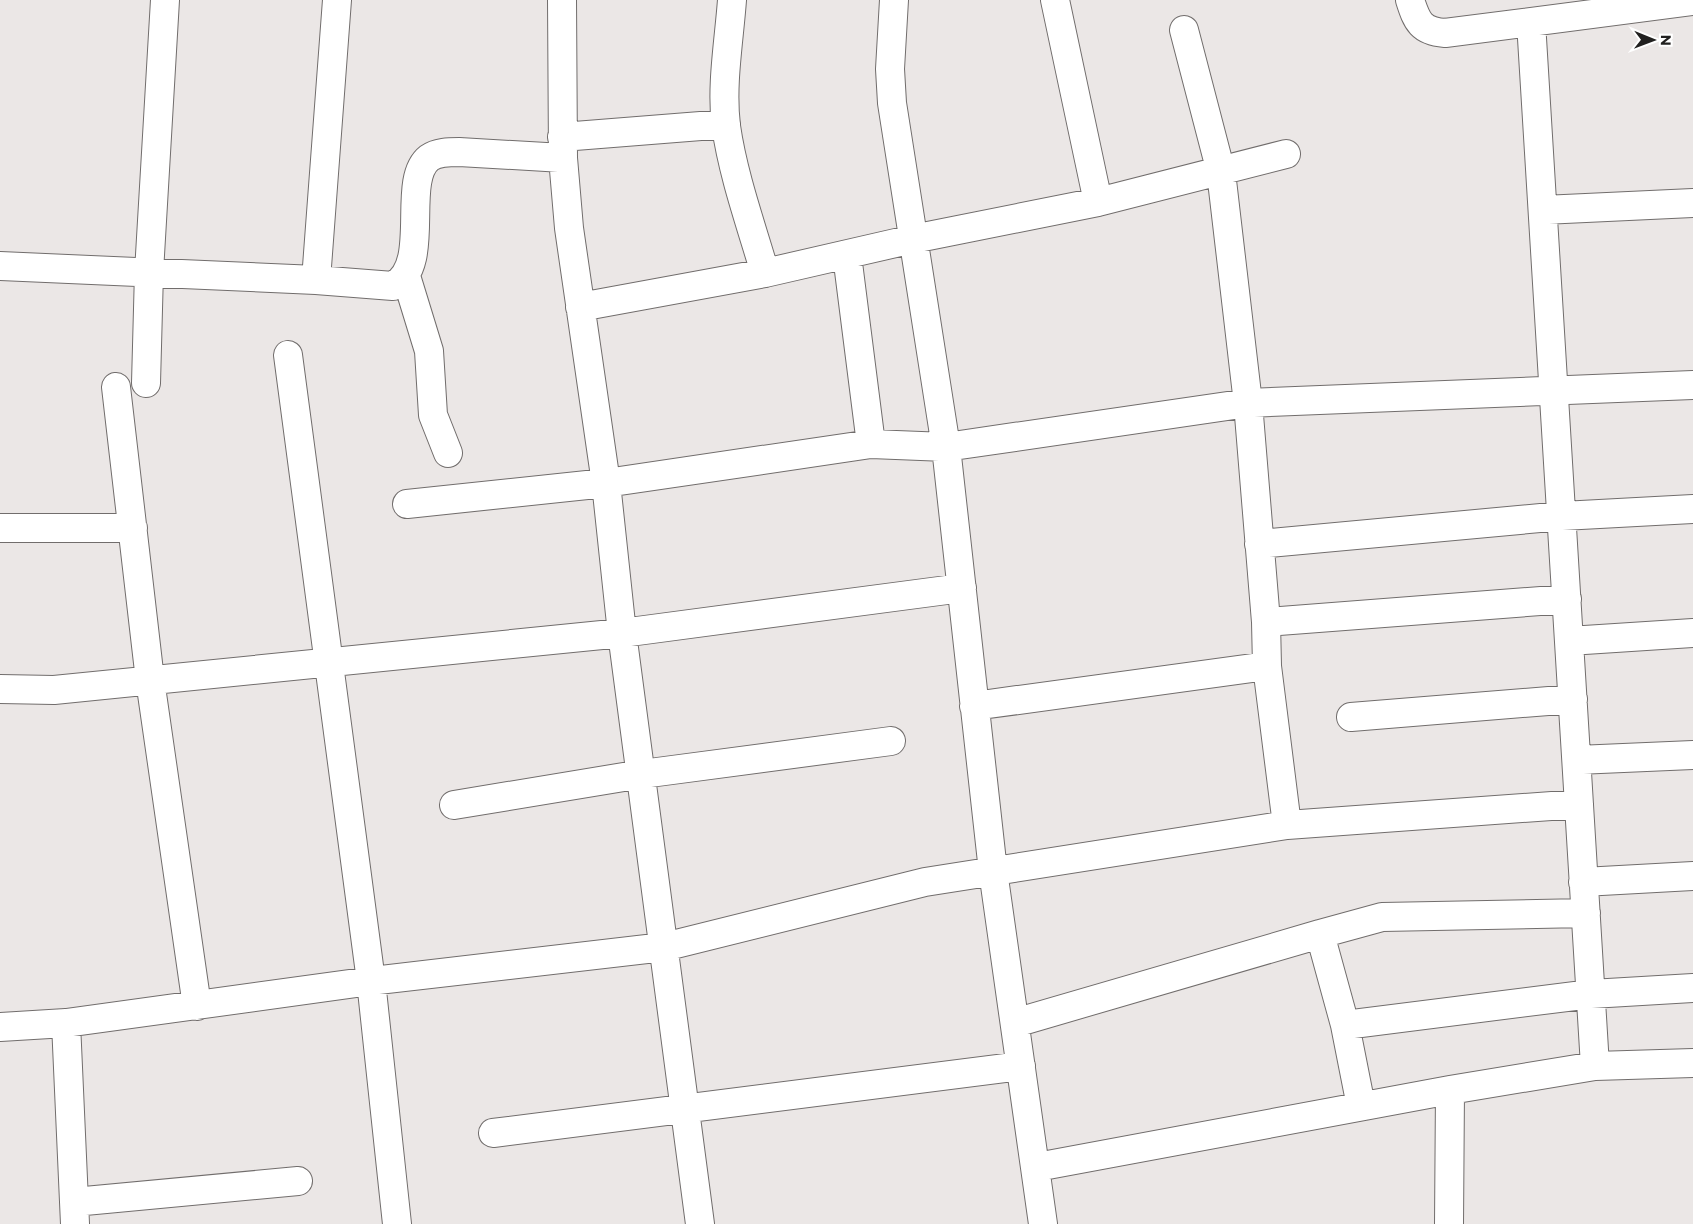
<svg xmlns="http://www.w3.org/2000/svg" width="1693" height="1224" viewBox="0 0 1693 1224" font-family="Montserrat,sans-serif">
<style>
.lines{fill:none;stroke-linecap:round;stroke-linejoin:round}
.street-casing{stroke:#716d6c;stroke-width:30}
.street{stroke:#fff;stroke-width:28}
</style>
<rect width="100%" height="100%" fill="#ebe7e6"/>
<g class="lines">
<g class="street-casing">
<path id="street" d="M 562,0 L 563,158 L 569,228 L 606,483 L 622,633 L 700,1224
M 732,0 C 729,41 721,85 726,126 C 733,175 751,225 765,273
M 894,0 L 890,69 L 892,103 L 946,447 L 993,871 L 1043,1224
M 1055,0 L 1098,202
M 1410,0 C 1417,22 1421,31 1445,33 L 1693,1
M 1531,22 L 1595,1066
M 1184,30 L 1221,172 L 1248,403 L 1266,622 L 1267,666 L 1287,825
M 562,137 L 726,124
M 1543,210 L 1693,203
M 0,266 L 316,280 L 393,286 C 433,265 400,181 429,158 C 437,152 449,152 459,152 L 563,158
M 406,276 L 429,351 L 433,415 L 448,453
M 316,280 L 337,0
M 580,307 L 765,273 L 913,239 L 1098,202 L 1286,154
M 288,355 L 371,981 L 397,1224
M 146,383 L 149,272 L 165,0
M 116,387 L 150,680 L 197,1006
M 871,444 L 946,447 L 1248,403 L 1693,385
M 407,504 L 606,483 L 871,444 L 847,255
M 1,528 L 133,528
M 1259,544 L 1562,516 L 1693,509
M 1266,622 L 1567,599
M 1569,641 L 1693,633
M 0,689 L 54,690 L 622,633 L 962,588
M 974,706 L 1267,666
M 1351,717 L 1573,699
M 1577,760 L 1693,755
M 454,805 L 642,774 L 891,741
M 1583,882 L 1693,876
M 1320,934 L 1382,917 L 1586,913
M 66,1023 L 75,1224
M 1015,1023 L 1320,934 L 1345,1025 L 1361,1106
M 1345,1025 L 1591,994 L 1693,988
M 0,1027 L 66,1023 L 371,981 L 664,947 L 925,882 L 1287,825 L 1579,804
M 493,1133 L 1021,1066
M 1037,1167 L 1450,1090 L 1595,1066 L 1693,1063
M 74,1202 L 298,1181
M 1449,1224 L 1450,1090"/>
</g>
<use href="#street" class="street"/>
</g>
<g transform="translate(1653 40) rotate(91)" stroke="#ffffff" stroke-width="4" paint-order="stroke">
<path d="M0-4L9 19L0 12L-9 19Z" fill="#21201f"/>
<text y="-8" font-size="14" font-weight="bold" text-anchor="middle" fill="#21201f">N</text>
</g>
</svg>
